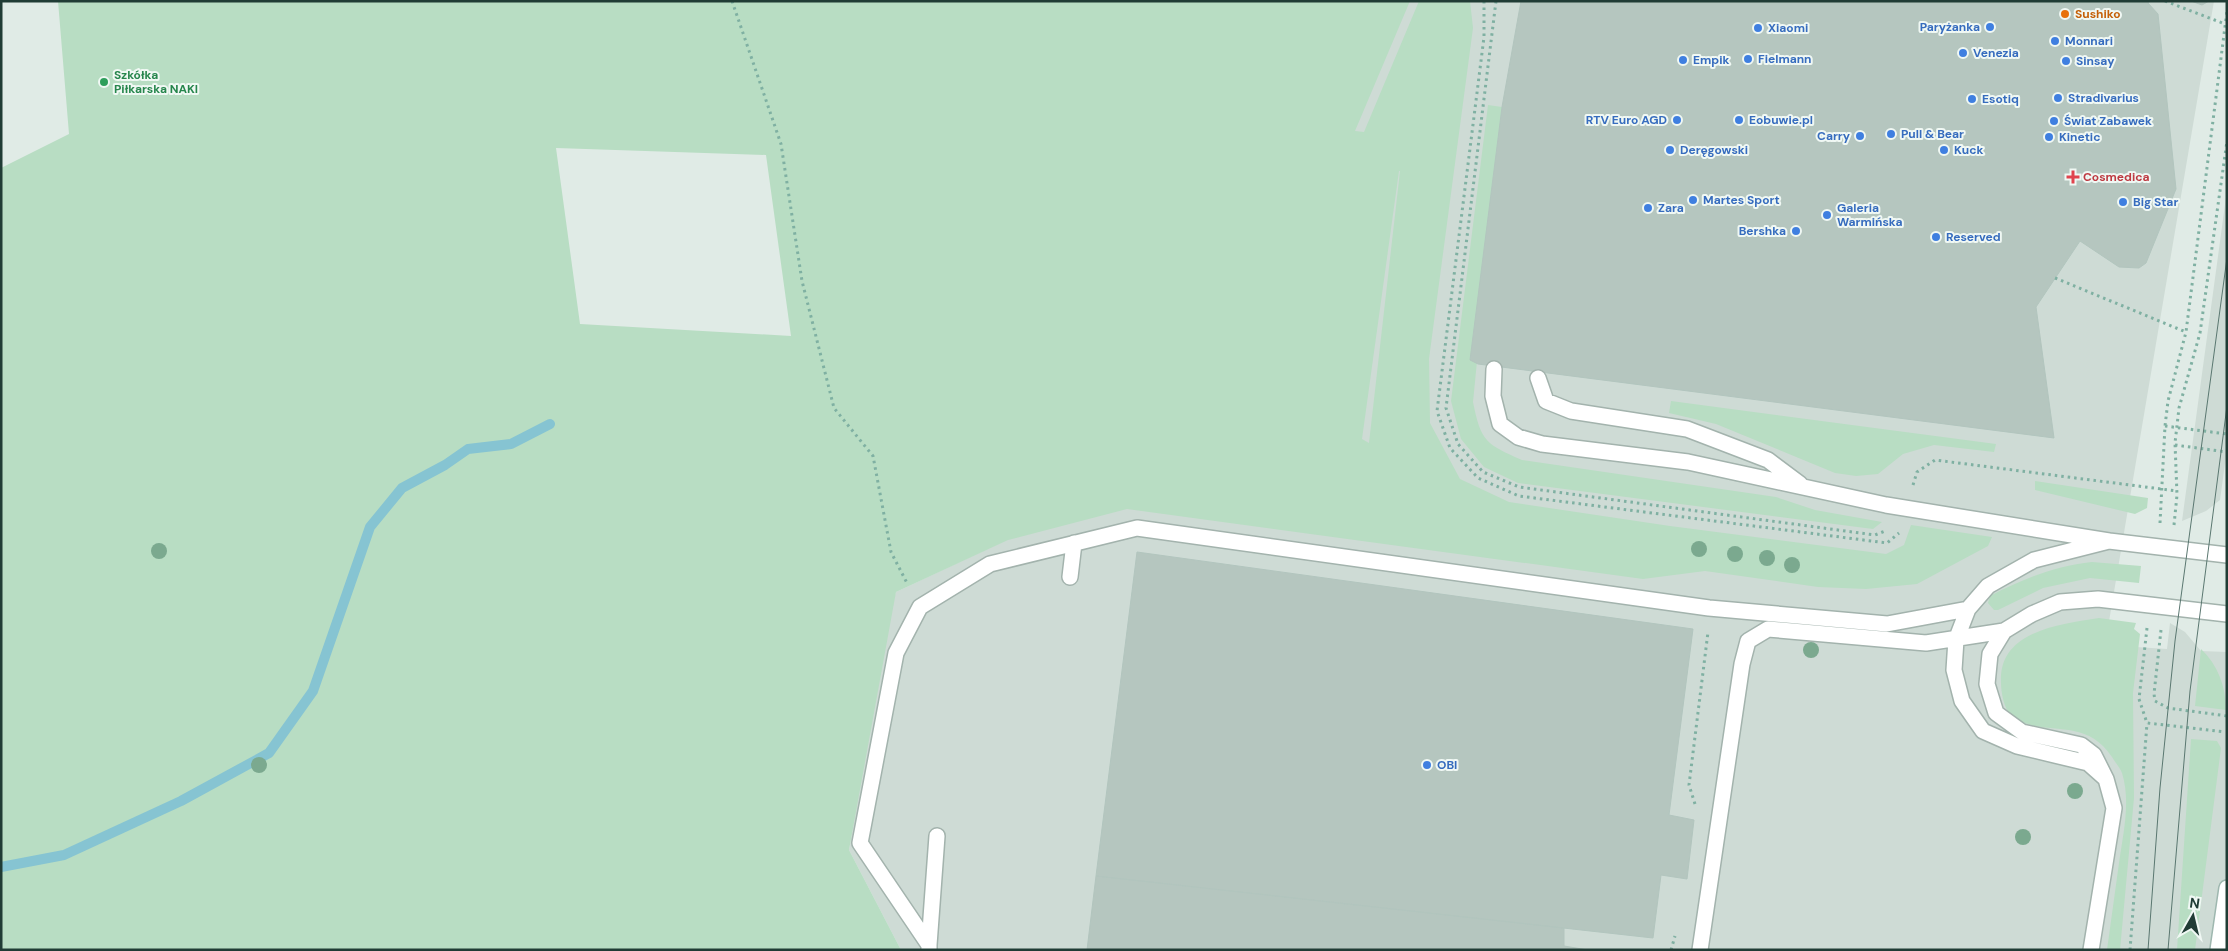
<svg xmlns="http://www.w3.org/2000/svg" width="2228" height="951" viewBox="0 0 2228 951" font-family="'DM Sans',sans-serif">
<style>
.built{fill:#cedbd5}
.green{fill:#b8ddc3;fill-rule:evenodd}
.lines{fill:none;stroke-linecap:round;stroke-linejoin:round}
.stream{stroke:#86c4d2;stroke-width:10}
.building{fill:#b5c6bf;stroke:#b2c5be}
.service-casing{stroke:#a3b3ad;stroke-width:18}
.secondary-casing{stroke:#9eb7af;stroke-width:18}
.path{stroke:#7fb0a2;stroke-width:3;stroke-dasharray:2.5 4;stroke-linecap:butt}
.service{stroke:#fff;stroke-width:15}
.secondary{stroke:#fff;stroke-width:15}
.tram{stroke:#5a7770;stroke-width:1}
.tree{fill:#7ba98f}
.food-dot{fill:#e8710a;stroke:#f0f8f4;stroke-width:2}
.shop-dot{fill:#3f7fe0;stroke:#f0f8f4;stroke-width:2}
.leisure-dot{fill:#2e9e5b;stroke:#f0f8f4;stroke-width:2}
.health-dot{fill:#e0444e;stroke:#f0f8f4;stroke-width:2}
.labels{text-anchor:middle;stroke-width:4;stroke-linejoin:round;paint-order:stroke}
.food-label{font-size:12px;font-weight:bold;fill:#c56008;stroke:#f0f8f4;text-anchor:start}
.shop-label{font-size:12px;font-weight:bold;fill:#366cbe;stroke:#f0f8f4;text-anchor:start}
.leisure-label{font-size:12px;font-weight:bold;fill:#27864d;stroke:#f0f8f4;text-anchor:start}
.health-label{font-size:12px;font-weight:bold;fill:#be3a42;stroke:#f0f8f4;text-anchor:start}
</style>
<rect width="100%" height="100%" fill="#e0ebe6"/>
<path class="built" d="M 1365,1 L 2214,1 L 2105,645 L 2167,649 L 2170,623 L 2185,632 L 2201,651 L 2227,652 L 2227,950 L 901,950 L 849,850 L 883,633 L 896,592 L 1066,512 Z
M 2227,190 L 2227,449 L 2220,500 L 2206,511 L 2182,521 Z"/>
<path class="green" d="M 58,1 L 1410,1 L 1355,131 L 1364,132 L 1419,1 L 1470,1 L 1473,28 L 1429,359 L 1430,423 L 1460,479 L 1509,502 L 1670,526 L 1886,554 L 1904,545 L 1911,525 L 1992,537 L 1988,546 L 1917,584 L 1866,589 L 1818,587 L 1705,571 L 1643,579 L 1127,509 L 1008,540 L 896,592 L 849,850 L 901,950 L 1,950 L 1,168 L 69,134 ZM 556,148 L 766,155 L 791,336 L 580,324 ZM 1399,171 L 1400,171 L 1369,443 L 1362,439 Z
M 1488,105 L 1502,107 L 1473,402 C 1481,442 1486,444 1522,460 L 1776,497 L 1815,510 L 1882,522 L 1873,529 L 1518,483 L 1484,467 L 1461,439 L 1451,401 Z
M 1671,401 L 1996,444 L 1994,452 L 1934,445 L 1903,454 L 1878,474 L 1856,476 L 1835,473 L 1716,424 L 1669,413 Z
M 2035,481 L 2148,498 L 2147,508 L 2135,514 L 2035,490 Z
M 2092,562 L 2141,566 L 2139,583 L 2090,578 L 2043,588 L 1998,610 L 1994,610 L 1988,603 L 1990,596 C 2023,579 2055,566 2092,562 Z
M 2099,618 L 2136,623 L 2134,629 L 2140,634 L 2133,693 L 2134,798 L 2120,950 L 2107,950 C 2111,921 2115,892 2119,863 C 2123,834 2131,802 2122,773 C 2120,768 2115,762 2112,757 C 2084,714 2042,740 2011,715 C 2004,709 2001,692 2001,683 C 1998,631 2060,624 2099,618 Z
M 2201,649 C 2218,665 2226,687 2226,710 L 2195,706 Z
M 2191,739 L 2217,741 L 2221,748 L 2195,950 L 2177,950 Z"/>
<g class="lines">
<path class="stream" d="M 1,867 L 64,855 L 181,801 L 269,753 L 313,691 L 370,527 L 402,488 L 445,465 L 468,449 L 511,444 L 550,424"/>
</g>
<path class="building" d="M 1521,1 L 2149,1 L 2148,3 L 2158,14 L 2176,189 L 2146,263 L 2139,268 L 2119,267 L 2080,241 L 2036,307 L 2054,438 L 1478,364 L 1470,360 L 1502,107 Z
M 2191,1 L 2209,1 L 2202,5 Z
M 1137,552 L 1693,629 L 1669,815 L 1694,820 L 1687,879 L 1661,875 L 1653,938 L 1096,876 Z
M 1096,876 L 1564,928 L 1564,946 L 1588,950 L 1087,950 Z"/>
<g class="lines">
<g class="service-casing">
<path id="service" d="M 1494,369 L 1493,396 L 1500,424 L 1518,437 L 1542,444 L 1688,462 L 1886,505 L 2109,541
M 1538,378 L 1546,401 L 1571,411 L 1687,429 L 1768,460 L 1800,484
M 1070,577 L 1074,543
M 2004,631 L 1990,654 L 1987,684 L 1996,713 L 2022,732 L 2081,745 L 2094,755 L 2106,779 L 2114,808 L 2091,950
M 2106,779 L 2088,763 L 2017,746 L 1983,731 L 1962,701 L 1954,670 L 1956,640 L 1968,609 L 1988,586 L 2034,560 L 2109,541 L 2227,555
M 929,945 L 937,836
M 929,950 L 929,945 L 860,843 L 896,653 L 920,607 L 990,564 L 1137,528 L 1709,608 L 1887,624 L 1968,609
M 1700,950 L 1742,664 L 1748,641 L 1768,629 L 1926,643 L 2004,631 L 2032,614 L 2060,602 L 2098,599 L 2227,614"/>
</g>
<g class="secondary-casing">
<path id="secondary" d="M 2218,950 L 2227,888"/>
</g>
<path class="path" d="M 732,1 L 781,144 L 802,281 L 834,408 L 873,456 L 891,552 L 908,585
M 1484,1 L 1484,37 L 1437,411 L 1450,448 L 1478,478 L 1519,496 L 1887,543 L 1899,533
M 1496,1 L 1446,408 L 1458,444 L 1483,472 L 1519,487 L 1875,535 L 1885,531
M 2165,1 L 2225,24
M 2055,278 L 2186,332
M 2165,426 L 2227,434
M 2175,445 L 2227,452
M 1913,485 L 1917,472 L 1935,460 L 2177,491
M 2160,523 L 2165,426 L 2168,401 L 2186,332 L 2227,11
M 2174,525 L 2177,495 L 2175,443 L 2179,408 L 2200,333 L 2227,141
M 2147,628 L 2139,699 L 2147,723 L 2225,732
M 2161,630 L 2154,694 L 2155,701 L 2168,708 L 2227,716
M 1695,804 L 1689,785 L 1708,632
M 1671,950 L 1675,936
M 2130,950 L 2147,723"/>
<use href="#service" class="service"/>
<use href="#secondary" class="secondary"/>
<path class="tram" d="M 2148,950 L 2160,788 L 2175,641 L 2227,258
M 2168,950 L 2190,691 L 2227,406"/>
</g>
<g class="tree">
<circle cx="1699" cy="549" r="8"/>
<circle cx="159" cy="551" r="8"/>
<circle cx="1735" cy="554" r="8"/>
<circle cx="1767" cy="558" r="8"/>
<circle cx="1792" cy="565" r="8"/>
<circle cx="1811" cy="650" r="8"/>
<circle cx="259" cy="765" r="8"/>
<circle cx="2075" cy="791" r="8"/>
<circle cx="2023" cy="837" r="8"/>
</g>
<circle class="food-dot" cx="2065" cy="14" r="5"/>
<g class="shop-dot">
<circle cx="1990" cy="27" r="5"/>
<circle cx="1758" cy="28" r="5"/>
<circle cx="2055" cy="41" r="5"/>
<circle cx="1963" cy="53" r="5"/>
<circle cx="1748" cy="59" r="5"/>
<circle cx="1683" cy="60" r="5"/>
<circle cx="2066" cy="61" r="5"/>
<circle cx="2058" cy="98" r="5"/>
<circle cx="1972" cy="99" r="5"/>
<circle cx="1677" cy="120" r="5"/>
<circle cx="1739" cy="120" r="5"/>
<circle cx="2054" cy="121" r="5"/>
<circle cx="1891" cy="134" r="5"/>
<circle cx="1860" cy="136" r="5"/>
<circle cx="2049" cy="137" r="5"/>
<circle cx="1670" cy="150" r="5"/>
<circle cx="1944" cy="150" r="5"/>
<circle cx="1693" cy="200" r="5"/>
<circle cx="2123" cy="202" r="5"/>
<circle cx="1648" cy="208" r="5"/>
<circle cx="1827" cy="215" r="5"/>
<circle cx="1796" cy="231" r="5"/>
<circle cx="1936" cy="237" r="5"/>
<circle cx="1427" cy="765" r="5"/>
</g>
<circle class="leisure-dot" cx="104" cy="82" r="5"/>
<path class="health-dot" d="M2070.5 169.5h5v5h5v5h-5v5h-5v-5h-5v-5h5z"/>
<g class="labels">
<g class="food-label">
<text x="2075" y="18">Sushiko</text>
</g>
<g class="shop-label">
<text x="1980" y="31" text-anchor="end">Paryżanka</text>
<text x="1768" y="32">Xiaomi</text>
<text x="2065" y="45">Monnari</text>
<text x="1973" y="57">Venezia</text>
<text x="1758" y="63">Fielmann</text>
<text x="1693" y="64">Empik</text>
<text x="2076" y="65">Sinsay</text>
<text x="2068" y="102">Stradivarius</text>
<text x="1982" y="103">Esotiq</text>
<text x="1667" y="124" text-anchor="end">RTV Euro AGD</text>
<text x="1749" y="124">Eobuwie.pl</text>
<text x="2064" y="125">Świat Zabawek</text>
<text x="1901" y="138">Pull &amp; Bear</text>
<text x="1850" y="140" text-anchor="end">Carry</text>
<text x="2059" y="141">Kinetic</text>
<text x="1680" y="154">Deręgowski</text>
<text x="1954" y="154">Kuck</text>
<text x="1703" y="204">Martes Sport</text>
<text x="2133" y="206">Big Star</text>
<text x="1658" y="212">Zara</text>
<text x="1837" y="212">Galeria<tspan x="1837" dy="14">Warmińska</tspan></text>
<text x="1786" y="235" text-anchor="end">Bershka</text>
<text x="1946" y="241">Reserved</text>
<text x="1437" y="769">OBI</text>
</g>
<g class="leisure-label">
<text x="114" y="79">Szkółka<tspan x="114" dy="14">Piłkarska NAKI</tspan></text>
</g>
<g class="health-label">
<text x="2083" y="181">Cosmedica</text>
</g>
</g>
<rect width="2228" height="951" fill="none" stroke="#203c35" stroke-width="5"/>
<g transform="translate(2193 916) rotate(8)" stroke="#f0f8f4" stroke-width="4" paint-order="stroke">
<path d="M0-4L9 19L0 12L-9 19Z" fill="#203c35"/>
<text y="-8" font-size="14" font-weight="bold" text-anchor="middle" fill="#203c35">N</text>
</g>
</svg>
